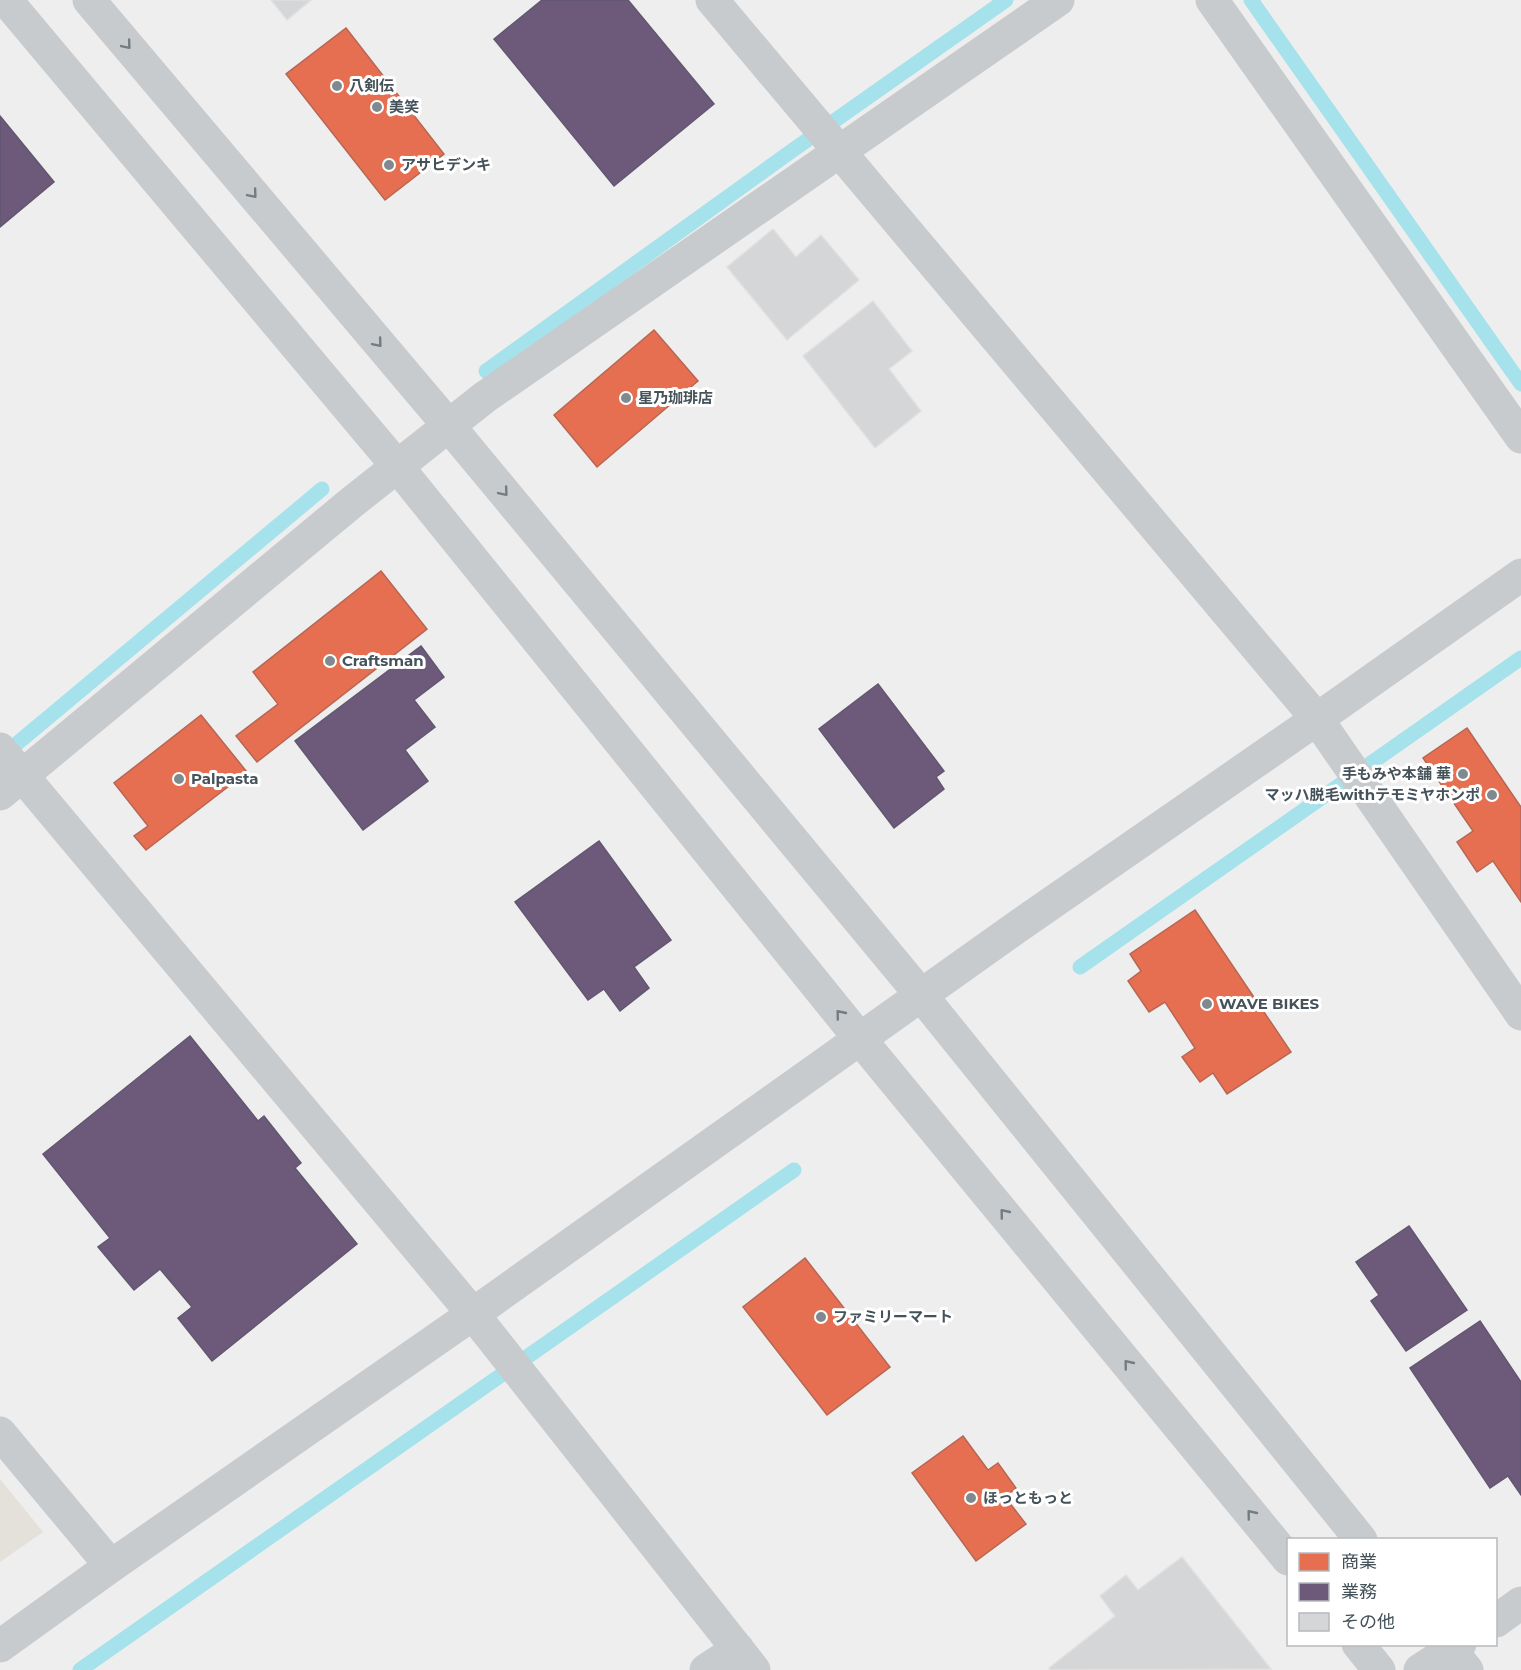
<svg xmlns="http://www.w3.org/2000/svg" width="1521" height="1670" viewBox="0 0 1521 1670" font-family="Montserrat,'Noto Sans JP',sans-serif">
<style>
.commercial{fill:#e4e1db}
.shops{fill:#e76f51;stroke:#b66654;stroke-width:1.5}
.offices{fill:#6d597a;stroke:#615770;stroke-width:1.5}
.lines{fill:none;stroke-linecap:round;stroke-linejoin:round}
.stream{stroke:#a6e2ec;stroke-width:15}
.building{fill:#d5d6d7;stroke:#e0e0e1;stroke-width:1.5}
.minor{stroke:#c8cbcd;stroke-width:33}
.tertiary{stroke:#c8cbcd;stroke-width:33}
.oneway{stroke:#737c82}
.poi-dot{fill:#80898e;stroke:#fff;stroke-width:2}
.labels{text-anchor:middle;stroke-width:6;stroke-linejoin:round;paint-order:stroke}
.poi-label{font-size:15px;font-weight:bold;fill:#45525a;stroke:#fff;text-anchor:start}
</style>
<rect width="100%" height="100%" fill="#efeeee"/>
<path class="commercial" d="M 0,1479 L 43,1532 L 0,1562 Z"/>
<path class="shops" d="M 346,28 L 444,154 L 385,200 L 286,74 Z
M 654,330 L 698,381 L 597,467 L 554,415 Z
M 381,571 L 427,629 L 257,762 L 236,736 L 278,704 L 253,672 Z
M 201,715 L 247,772 L 146,850 L 134,836 L 148,826 L 114,783 Z
M 1467,728 L 1521,807 L 1521,902 L 1493,861 L 1477,872 L 1457,842 L 1473,831 L 1423,758 Z
M 1195,910 L 1291,1052 L 1227,1094 L 1213,1073 L 1200,1082 L 1182,1057 L 1195,1048 L 1165,1002 L 1149,1012 L 1128,981 L 1141,971 L 1130,954 Z
M 805,1258 L 890,1367 L 827,1415 L 743,1307 Z
M 963,1436 L 988,1470 L 998,1463 L 1016,1488 L 1005,1497 L 1026,1524 L 976,1561 L 912,1473 Z"/>
<path class="offices" d="M 542,0 L 628,0 L 714,104 L 614,186 L 494,39 Z
M 0,116 L 54,182 L 0,227 Z
M 421,646 L 444,677 L 414,700 L 435,727 L 405,750 L 428,781 L 363,830 L 295,741 Z
M 878,684 L 944,771 L 936,777 L 944,789 L 894,828 L 819,729 Z
M 599,841 L 671,940 L 634,967 L 649,988 L 620,1011 L 604,989 L 588,1000 L 515,902 Z
M 190,1036 L 258,1121 L 264,1116 L 301,1163 L 295,1168 L 357,1244 L 212,1361 L 178,1318 L 192,1307 L 160,1269 L 134,1290 L 98,1247 L 110,1238 L 43,1154 Z
M 1409,1226 L 1467,1310 L 1406,1351 L 1371,1301 L 1379,1295 L 1356,1262 Z
M 1480,1321 L 1521,1382 L 1521,1495 L 1508,1476 L 1490,1488 L 1410,1368 Z"/>
<g class="lines">
<path class="stream" d="M 1251,0 L 1521,384
M 486,371 L 793,150 L 1006,0
M 2,756 L 322,489
M 1080,967 L 1521,658
M 80,1670 L 794,1170"/>
</g>
<path class="building" d="M 271,0 L 311,0 L 287,20 Z
M 773,229 L 796,257 L 821,235 L 859,280 L 787,340 L 727,267 Z
M 873,301 L 912,351 L 889,369 L 921,411 L 875,448 L 803,356 Z
M 1182,1557 L 1271,1669 L 1050,1670 L 1049,1668 L 1115,1616 L 1100,1596 L 1126,1575 L 1138,1590 Z"/>
<g class="lines">
<path class="minor" d="M 712,0 L 1317,719 L 1521,1014
M 1212,0 L 1521,437
M 0,749 L 473,1314 L 754,1670
M 0,794 L 351,503 L 485,397 L 1058,0
M 0,1433 L 111,1566
M 1496,1621 L 1521,1603
M 706,1670 L 738,1649
M 1420,1670 L 1460,1644"/>
<path class="tertiary" d="M 6,0 L 397,466 L 860,1039 L 1288,1559
M 89,0 L 449,426 L 921,995 L 1361,1540
M 1358,1644 L 1379,1670
M 1446,1644 L 1467,1670
M 0,1646 L 111,1566 L 473,1314 L 1017,927 L 1317,719 L 1521,575"/>
</g>
<defs><path id="oneway-chevron" d="M-2-3.5L2.5 0L-2 3.5" fill="none" stroke-width="1.6" stroke-linecap="round" stroke-linejoin="round" transform="scale(1.5)"/></defs>
<g class="oneway">
<use href="#oneway-chevron" transform="translate(127 45) rotate(50)"/>
<use href="#oneway-chevron" transform="translate(253 194) rotate(50)"/>
<use href="#oneway-chevron" transform="translate(378 343) rotate(50)"/>
<use href="#oneway-chevron" transform="translate(504 492) rotate(50)"/>
<use href="#oneway-chevron" transform="translate(840 1014) rotate(-129)"/>
<use href="#oneway-chevron" transform="translate(1004 1213) rotate(-129)"/>
<use href="#oneway-chevron" transform="translate(1128 1364) rotate(-129)"/>
<use href="#oneway-chevron" transform="translate(1251 1514) rotate(-129)"/>
</g>
<g class="poi-dot">
<circle cx="337" cy="86" r="6"/>
<circle cx="377" cy="107" r="6"/>
<circle cx="389" cy="165" r="6"/>
<circle cx="626" cy="398" r="6"/>
<circle cx="330" cy="661" r="6"/>
<circle cx="1463" cy="774" r="6"/>
<circle cx="179" cy="779" r="6"/>
<circle cx="1492" cy="795" r="6"/>
<circle cx="1207" cy="1004" r="6"/>
<circle cx="821" cy="1317" r="6"/>
<circle cx="971" cy="1498" r="6"/>
</g>
<g class="labels">
<g class="poi-label">
<text x="349" y="91">八剣伝</text>
<text x="389" y="112">美笑</text>
<text x="401" y="170">アサヒデンキ</text>
<text x="638" y="403">星乃珈琲店</text>
<text x="342" y="666">Craftsman</text>
<text x="1451" y="779" text-anchor="end">手もみや本舗 華</text>
<text x="191" y="784">Palpasta</text>
<text x="1480" y="800" text-anchor="end">マッハ脱毛withテモミヤホンポ</text>
<text x="1219" y="1009">WAVE BIKES</text>
<text x="833" y="1322">ファミリーマート</text>
<text x="983" y="1503">ほっともっと</text>
</g>
</g>
<rect x="1287" y="1538" width="210" height="108" fill="#ffffff" stroke="#b5babd" stroke-width="1.5"/>
<rect x="1299" y="1553" width="30" height="18" fill="#e76f51" stroke="#b5babd" stroke-width="1.5"/>
<text x="1341" y="1568" font-size="18" fill="#45525a">商業</text>
<rect x="1299" y="1583" width="30" height="18" fill="#6d597a" stroke="#b5babd" stroke-width="1.5"/>
<text x="1341" y="1598" font-size="18" fill="#45525a">業務</text>
<rect x="1299" y="1613" width="30" height="18" fill="#d5d6d7" stroke="#b5babd" stroke-width="1.5"/>
<text x="1341" y="1628" font-size="18" fill="#45525a">その他</text>
</svg>
